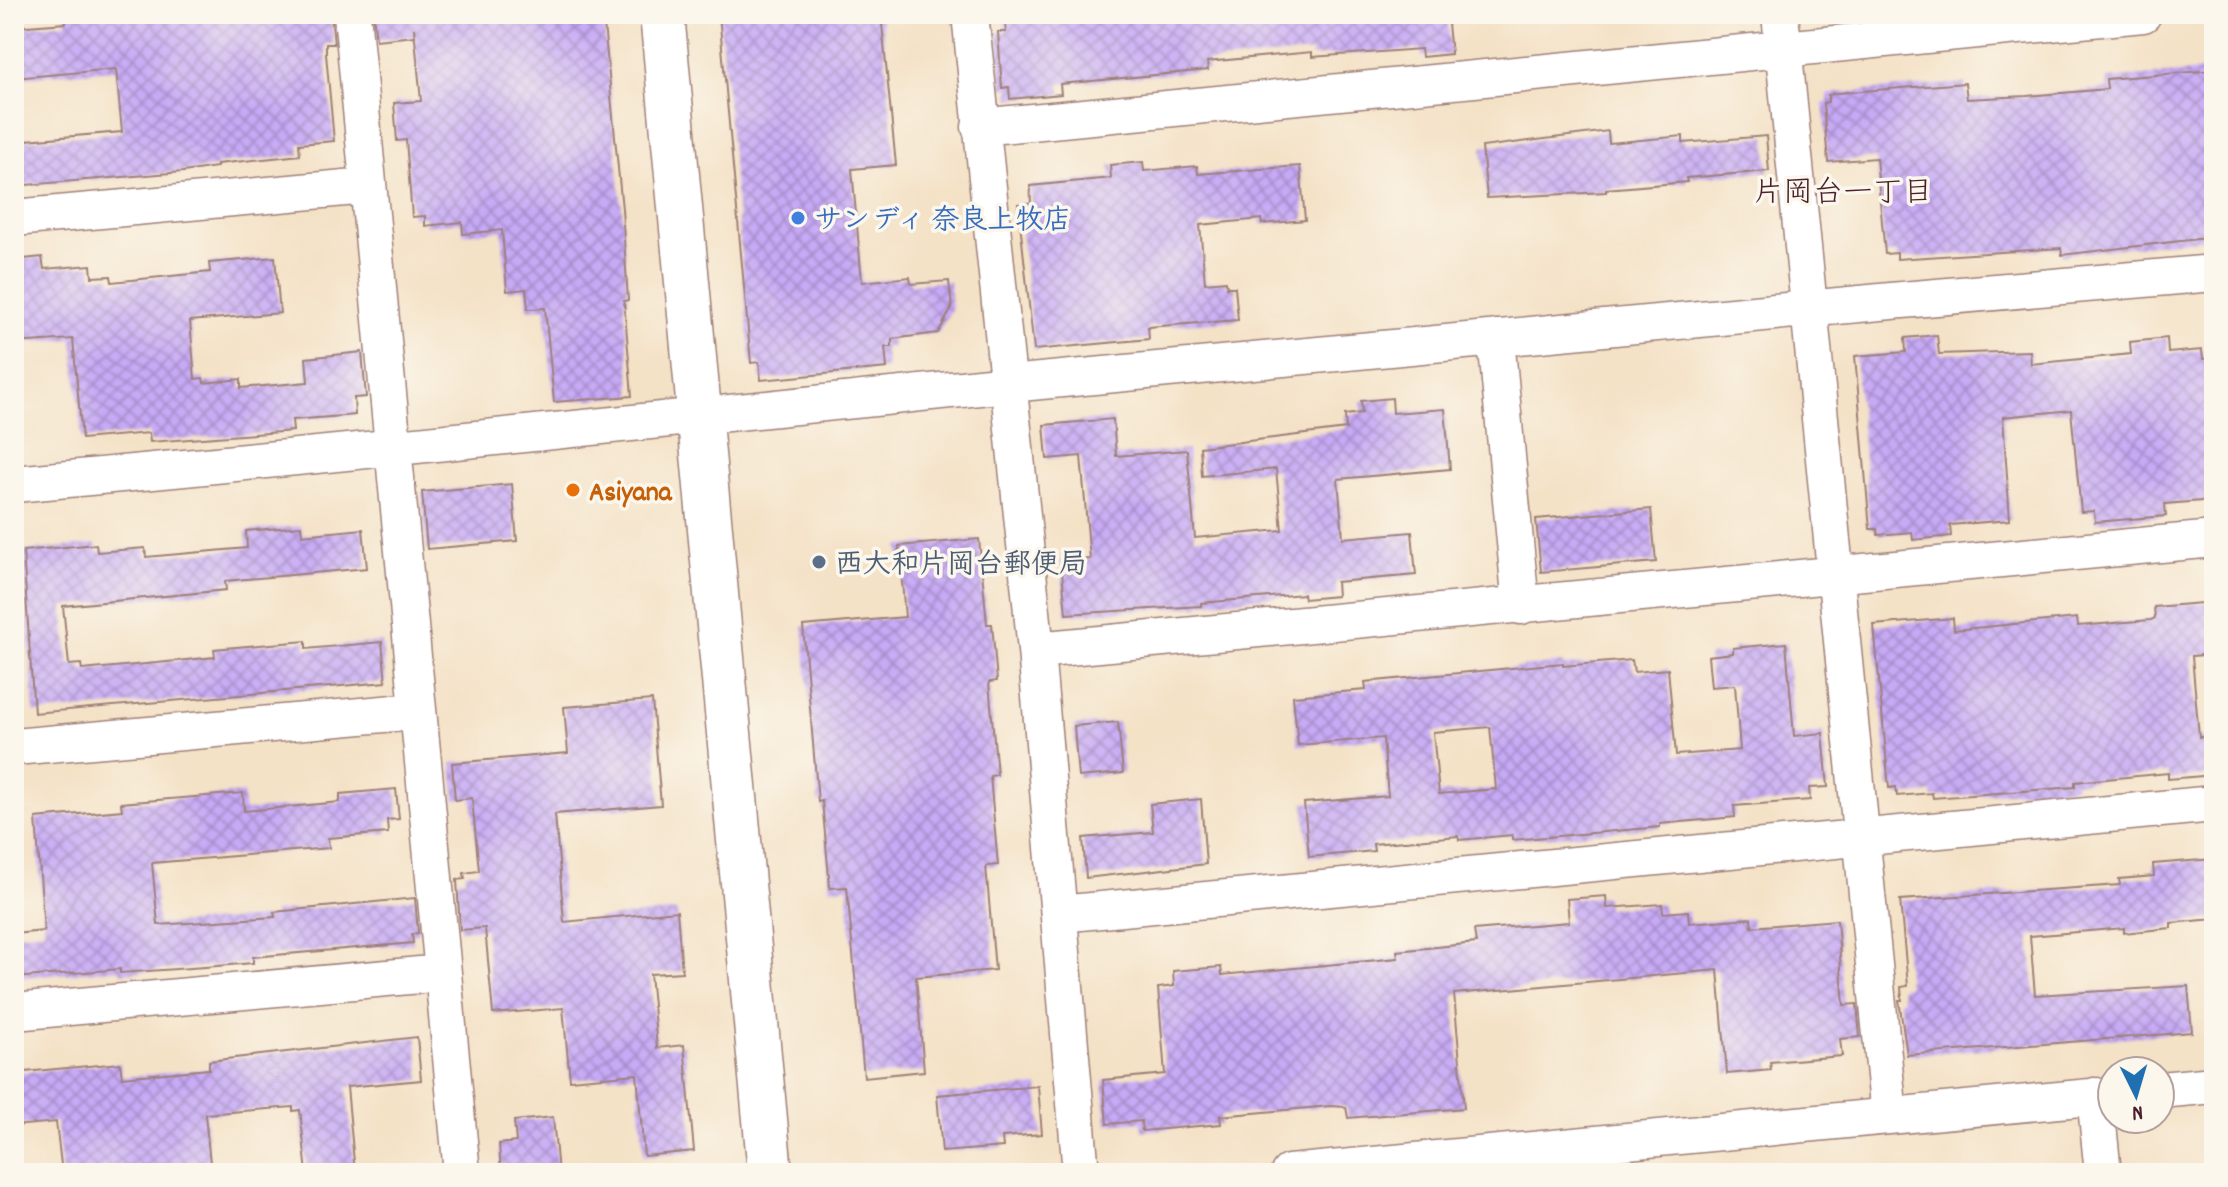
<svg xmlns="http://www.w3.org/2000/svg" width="2228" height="1187" viewBox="0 0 2228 1187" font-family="Dekko,'Klee One',sans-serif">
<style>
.building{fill:url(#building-cross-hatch);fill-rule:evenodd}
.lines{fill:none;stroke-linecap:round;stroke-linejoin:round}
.street-casing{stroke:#9f8079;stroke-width:39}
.secondary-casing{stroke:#9f8079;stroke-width:47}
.street{stroke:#fff;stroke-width:36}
.secondary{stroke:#fff;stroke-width:44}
.shop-dot{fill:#3f7fe0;stroke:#fbf7ec;stroke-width:3}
.food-dot{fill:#e8710a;stroke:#fbf7ec;stroke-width:3}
.service-dot{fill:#5c6f8a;stroke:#fbf7ec;stroke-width:3}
.labels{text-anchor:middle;stroke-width:7;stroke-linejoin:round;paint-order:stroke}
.shop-label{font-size:28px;font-weight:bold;fill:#366cbe;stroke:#fbf7ec;text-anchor:start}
.food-label{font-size:28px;font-weight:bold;fill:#c56008;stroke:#fbf7ec;text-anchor:start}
.service-label{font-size:28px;font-weight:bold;fill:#4e5e75;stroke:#fbf7ec;text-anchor:start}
.neighbourhood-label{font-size:30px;fill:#4a1f2b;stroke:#fbf7ec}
</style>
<defs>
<pattern id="building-cross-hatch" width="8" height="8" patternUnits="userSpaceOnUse" patternTransform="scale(2)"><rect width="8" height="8" fill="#c7aaf6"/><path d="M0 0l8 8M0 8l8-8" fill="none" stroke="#a48ac7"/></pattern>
</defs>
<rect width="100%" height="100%" fill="#fbf7ec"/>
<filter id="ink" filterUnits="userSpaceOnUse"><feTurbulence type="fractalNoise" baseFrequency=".0125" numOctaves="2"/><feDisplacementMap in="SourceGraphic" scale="16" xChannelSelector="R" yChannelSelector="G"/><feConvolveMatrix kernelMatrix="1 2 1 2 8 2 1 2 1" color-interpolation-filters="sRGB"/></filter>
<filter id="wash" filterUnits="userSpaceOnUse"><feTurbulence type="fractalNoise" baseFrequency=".006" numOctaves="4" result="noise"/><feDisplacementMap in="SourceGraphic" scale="32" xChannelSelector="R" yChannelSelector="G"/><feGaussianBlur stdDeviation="1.8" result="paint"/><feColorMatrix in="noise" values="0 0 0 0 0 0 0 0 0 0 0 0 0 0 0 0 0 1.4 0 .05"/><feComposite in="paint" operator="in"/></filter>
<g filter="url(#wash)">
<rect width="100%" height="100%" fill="#f4e2c7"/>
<g id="blocks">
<path class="building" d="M 65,14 L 331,14 L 334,44 L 326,44 L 326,54 L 334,141 L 299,144 L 300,155 L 217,164 L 217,167 L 183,172 L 14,186 L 14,141 L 122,132 L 116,69 L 14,78 L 14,27 L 66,23 Z
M 373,14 L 603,14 L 622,209 L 628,300 L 624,301 L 632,396 L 554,402 L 545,308 L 528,309 L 526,289 L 507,291 L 502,230 L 463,234 L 462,222 L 425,226 L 425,216 L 412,217 L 406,140 L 397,141 L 394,103 L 421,101 L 414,28 L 415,36 L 376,40 Z
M 719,14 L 881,14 L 896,165 L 852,169 L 862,282 L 910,277 L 911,284 L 949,281 L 952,308 L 938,333 L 892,339 L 892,347 L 885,347 L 887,368 L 761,380 L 759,362 L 751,363 Z
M 1004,14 L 1447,14 L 1451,54 L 1422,57 L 1421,49 L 1312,57 L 1312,52 L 1207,62 L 1208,70 L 1060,84 L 1061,94 L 1010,99 L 1009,87 L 1002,88 L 998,32 L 1006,32 Z
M 2214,70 L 2214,237 L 2062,255 L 2061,248 L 1897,259 L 1897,253 L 1885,254 L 1876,158 L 1828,162 L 1823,103 L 1828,102 L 1828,95 L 1837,93 L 1965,83 L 1967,99 L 2027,96 L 2107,89 L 2106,79 Z
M 1608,131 L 1609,143 L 1683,136 L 1683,143 L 1766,136 L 1769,171 L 1686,178 L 1687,182 L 1606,189 L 1606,192 L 1487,198 L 1482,147 Z
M 1143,162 L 1144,171 L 1197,166 L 1198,174 L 1300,166 L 1305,220 L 1262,224 L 1261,219 L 1200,225 L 1205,283 L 1226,281 L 1227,287 L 1235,287 L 1238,320 L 1148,327 L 1149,339 L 1034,350 L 1018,204 L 1031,203 L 1030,186 L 1111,178 L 1110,165 Z
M 42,257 L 44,269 L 91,265 L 92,277 L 111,276 L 112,282 L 210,272 L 209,263 L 275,257 L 280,313 L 190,321 L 195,379 L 203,378 L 204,383 L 241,379 L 241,388 L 308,382 L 306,358 L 362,352 L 366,397 L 354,398 L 355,415 L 292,420 L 293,431 L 150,442 L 149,433 L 82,439 L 73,339 L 14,343 L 14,260 Z
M 1937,335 L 1939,354 L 2030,351 L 2031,364 L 2131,354 L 2130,342 L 2167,338 L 2168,353 L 2202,350 L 2203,359 L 2214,358 L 2214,500 L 2165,504 L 2166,516 L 2095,522 L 2094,511 L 2081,512 L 2071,410 L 2003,417 L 2010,520 L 1950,525 L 1951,536 L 1913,540 L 1912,532 L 1878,535 L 1877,529 L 1870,529 L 1855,356 L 1906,352 L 1905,338 Z
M 1392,398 L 1393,413 L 1445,409 L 1450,469 L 1338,479 L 1343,538 L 1412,532 L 1416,575 L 1336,582 L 1337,596 L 1304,599 L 1303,594 L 1201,603 L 1201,606 L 1066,614 L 1061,561 L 1090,559 L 1081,456 L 1047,459 L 1044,425 L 1113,419 L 1116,456 L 1187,450 L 1195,538 L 1282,530 L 1276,469 L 1202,476 L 1200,447 L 1346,429 L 1345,415 L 1362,413 L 1361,401 Z
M 512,484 L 517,541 L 427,549 L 422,492 Z
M 1651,509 L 1656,562 L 1541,572 L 1536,519 Z
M 301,526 L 302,535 L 363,529 L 367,568 L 225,581 L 226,590 L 63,606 L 69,665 L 81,664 L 82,670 L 157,663 L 215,657 L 214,649 L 306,641 L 306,649 L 382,642 L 386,682 L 34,713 L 23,551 L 96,544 L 97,552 L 145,548 L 146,557 L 247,548 L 246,531 Z
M 979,539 L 987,624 L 992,624 L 997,681 L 989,682 L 997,775 L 990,776 L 998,865 L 986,866 L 995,970 L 916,977 L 924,1071 L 864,1077 L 847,887 L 830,888 L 822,801 L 818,802 L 803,626 L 905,617 L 899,546 Z
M 2214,602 L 2214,654 L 2192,656 L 2199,737 L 2214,736 L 2214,775 L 2168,779 L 2168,773 L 2075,782 L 2075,787 L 1933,798 L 1932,793 L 1897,796 L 1896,787 L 1889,788 L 1874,625 L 1953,618 L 1954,630 L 2077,618 L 2078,626 L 2151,620 L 2155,618 L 2154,607 Z
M 1786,643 L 1794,736 L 1823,733 L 1828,787 L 1809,788 L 1810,800 L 1734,806 L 1735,817 L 1660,824 L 1660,827 L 1512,840 L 1512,835 L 1459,840 L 1458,836 L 1373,844 L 1374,851 L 1309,857 L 1304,803 L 1388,796 L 1383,738 L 1298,745 L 1293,696 L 1366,690 L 1365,682 L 1563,663 L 1563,666 L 1632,660 L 1634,672 L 1668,669 L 1676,755 L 1740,750 L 1735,685 L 1711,687 L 1708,656 L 1733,653 L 1733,648 ZM 1490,727 L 1496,789 L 1439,794 L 1433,732 Z
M 652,700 L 661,805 L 555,814 L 564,922 L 677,911 L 682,972 L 650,974 L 657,1048 L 684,1045 L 694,1151 L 644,1156 L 637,1074 L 570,1080 L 563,1008 L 493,1014 L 485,928 L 460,930 L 457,880 L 465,879 L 464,873 L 479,871 L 472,798 L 455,800 L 452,763 L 568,753 L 564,707 Z
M 1118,722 L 1123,773 L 1078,777 L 1074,726 Z
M 396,789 L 399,819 L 387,820 L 388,833 L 328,838 L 329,848 L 152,863 L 158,925 L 275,917 L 274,912 L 415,898 L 418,933 L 412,934 L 413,943 L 253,957 L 253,963 L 205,967 L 120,973 L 120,969 L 14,978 L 14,934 L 44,931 L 36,818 L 122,810 L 121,803 L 243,793 L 244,811 L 340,802 L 340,794 Z
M 1201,799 L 1206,864 L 1086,878 L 1083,838 L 1153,832 L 1150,804 Z
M 2214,859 L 2214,919 L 2171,923 L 2171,928 L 2124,933 L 2124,928 L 2030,936 L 2035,995 L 2188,986 L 2192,1032 L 1907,1055 L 1899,1000 L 1902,1000 L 1901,987 L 1908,986 L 1900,900 L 2120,885 L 2119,879 L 2154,876 L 2153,864 Z
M 1606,896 L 1607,908 L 1662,904 L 1663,913 L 1688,911 L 1689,923 L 1751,918 L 1752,927 L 1837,920 L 1844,1005 L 1857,1004 L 1860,1037 L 1840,1039 L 1842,1056 L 1770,1062 L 1771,1070 L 1727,1074 L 1718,970 L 1454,994 L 1464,1108 L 1348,1118 L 1346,1107 L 1330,1106 L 1220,1116 L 1221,1124 L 1142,1131 L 1141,1121 L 1107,1124 L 1103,1080 L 1165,1074 L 1158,988 L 1174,986 L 1173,971 L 1221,967 L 1222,975 L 1398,958 L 1397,951 L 1476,943 L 1474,930 L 1569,922 L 1567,899 Z
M 417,1037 L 421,1080 L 347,1087 L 355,1173 L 307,1173 L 300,1110 L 293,1111 L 293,1107 L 205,1114 L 211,1173 L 62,1173 L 56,1122 L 14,1126 L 14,1073 L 120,1063 L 122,1077 L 209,1069 L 209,1061 Z
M 1038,1086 L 1042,1134 L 1002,1137 L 1003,1147 L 942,1152 L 937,1095 Z
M 553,1117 L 558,1173 L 501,1173 L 499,1144 L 516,1142 L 514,1121 Z"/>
</g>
</g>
<g filter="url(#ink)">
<use href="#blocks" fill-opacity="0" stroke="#9f8079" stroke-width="2"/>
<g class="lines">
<g class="street-casing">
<path id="street" d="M 352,14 L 462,1173
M 970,14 L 1036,650 L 1081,1173
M 1780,14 L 1889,1116
M 980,127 L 2143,14
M 14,218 L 367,186
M 1496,338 L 1521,606
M 14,484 C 346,454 677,418 1009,384 C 1410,344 1812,307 2214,273
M 1036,650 L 2214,539
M 14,747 L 417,711
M 1059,914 L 2214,804
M 14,1012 L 442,973
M 2160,1090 L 2214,1085
M 2095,1096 L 2103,1173
M 1289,1173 L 2112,1095"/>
</g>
<g class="secondary-casing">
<path id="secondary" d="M 662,14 L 770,1173"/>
</g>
<use href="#street" class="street"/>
<use href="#secondary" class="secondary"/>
</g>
</g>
<circle class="shop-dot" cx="798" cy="218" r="8"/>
<circle class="food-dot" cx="573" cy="490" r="8"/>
<circle class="service-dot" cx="819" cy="562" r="8"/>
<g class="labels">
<g class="shop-label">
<text x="814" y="228">サンディ 奈良上牧店</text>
</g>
<g class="food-label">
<text x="589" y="500">Asiyana</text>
</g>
<g class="service-label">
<text x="835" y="572">西大和片岡台郵便局</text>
</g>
<g class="neighbourhood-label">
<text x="1843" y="201">片岡台一丁目</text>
</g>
</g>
<rect width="2228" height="1187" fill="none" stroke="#fbf7ec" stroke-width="48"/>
<g transform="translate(2136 1095) rotate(175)"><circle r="38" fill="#fbf7ec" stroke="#b4a19f" stroke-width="2"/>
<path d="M0-6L14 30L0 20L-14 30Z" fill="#1f6fb2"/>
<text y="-12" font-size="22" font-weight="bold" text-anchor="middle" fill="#4a1f2b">N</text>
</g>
</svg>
